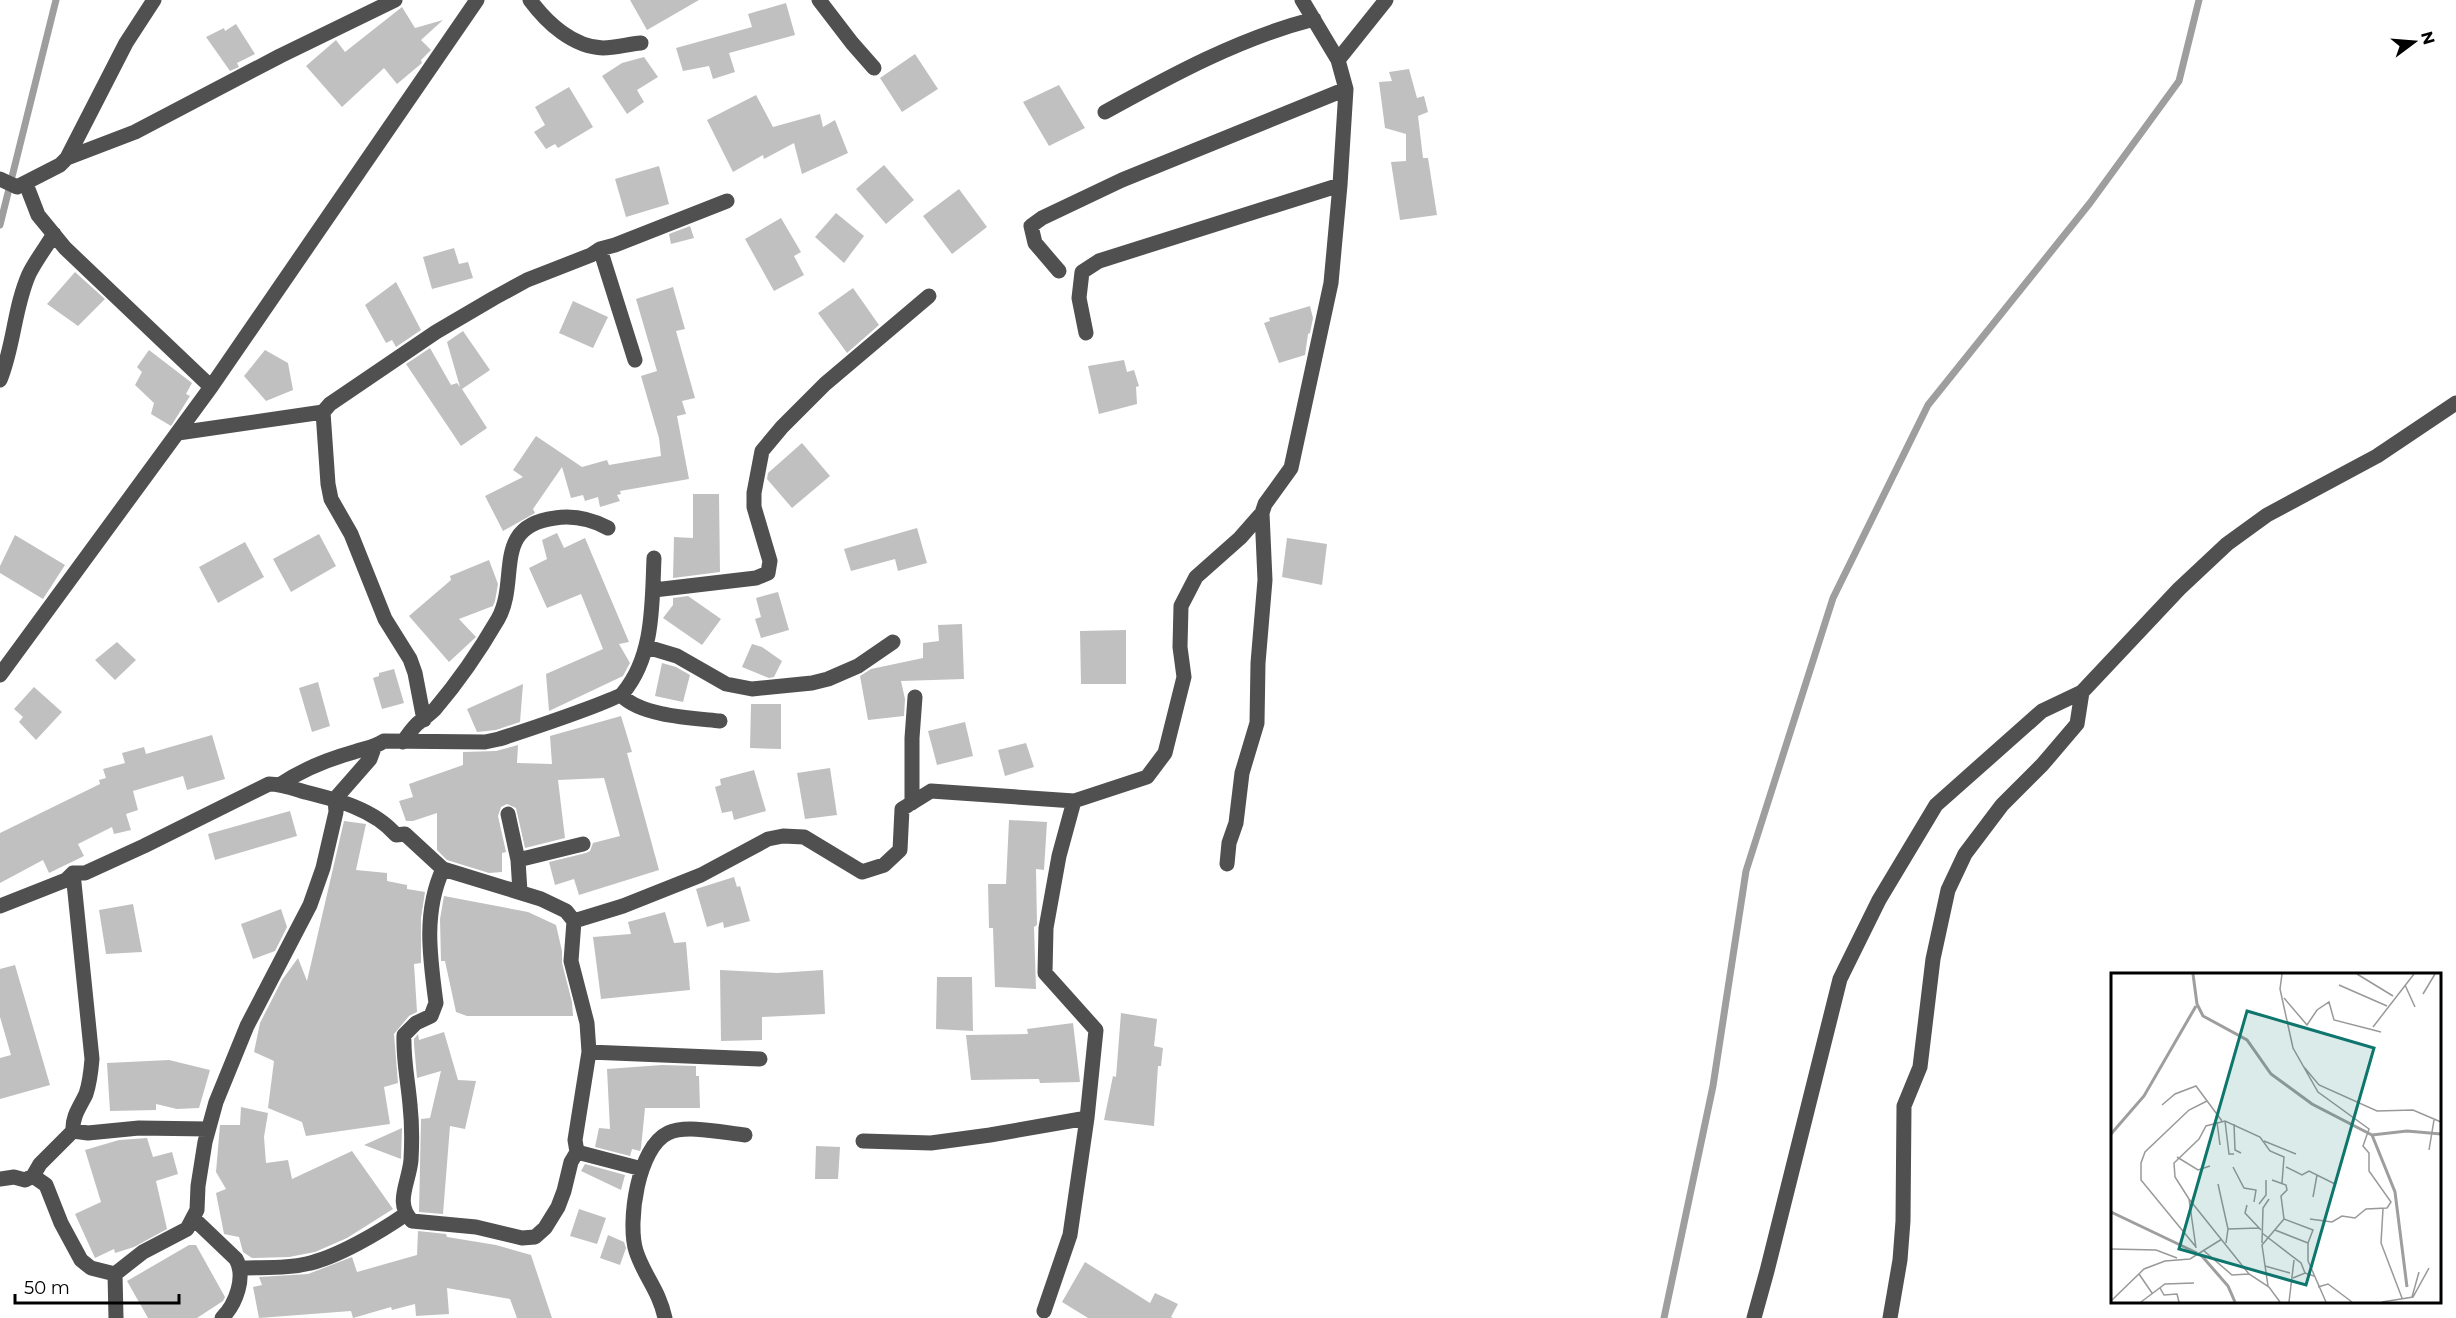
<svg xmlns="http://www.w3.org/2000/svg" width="2456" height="1318" viewBox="0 0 2456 1318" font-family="Montserrat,sans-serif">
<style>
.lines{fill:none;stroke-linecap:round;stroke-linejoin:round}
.stream{stroke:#9e9e9e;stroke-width:7}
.building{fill:#c0c0c0}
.minor{stroke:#505050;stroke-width:15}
.inset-river{fill:none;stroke:#9e9e9e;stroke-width:3}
.inset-road{fill:none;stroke:#999;stroke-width:1.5}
.view{fill:#0f766e;fill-opacity:0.15;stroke:#0f766e;stroke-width:3}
.inset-edge{fill:none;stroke:#000;stroke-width:3}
</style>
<rect width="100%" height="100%" fill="#fff"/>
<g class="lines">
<path class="stream" d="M 0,225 L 56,0
M 1664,1318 L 1713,1086 L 1746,871 L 1833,598 L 1928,405 L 2090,203 L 2179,81 L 2199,0"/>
</g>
<path class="building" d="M 630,0 L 699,0 L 647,30 Z
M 786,3 L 795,35 L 729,53 L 735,72 L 713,79 L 709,66 L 683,71 L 676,48 L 752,27 L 748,14 Z
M 402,7 L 415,28 L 443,20 L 421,40 L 431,50 L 421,60 L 422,63 L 397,84 L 384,68 L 342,107 L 306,66 L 336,40 L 345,52 Z
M 236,24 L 255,54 L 237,63 L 239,67 L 230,71 L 206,37 L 224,28 L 225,31 Z
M 915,54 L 938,89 L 902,112 L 880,78 Z
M 644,57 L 658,77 L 637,90 L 644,102 L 627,114 L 602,76 L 622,63 Z
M 1409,69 L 1417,98 L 1424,96 L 1428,112 L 1418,116 L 1423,158 L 1428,158 L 1437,215 L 1400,220 L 1391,162 L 1406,161 L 1406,134 L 1385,128 L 1379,82 L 1392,81 L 1389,72 Z
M 1059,85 L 1085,128 L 1049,146 L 1023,102 Z
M 569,87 L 593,127 L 558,148 L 555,144 L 546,149 L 534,132 L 545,125 L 535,107 Z
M 756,95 L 773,127 L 820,114 L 823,127 L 835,120 L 848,153 L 802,174 L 794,143 L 764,159 L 763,155 L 733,172 L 707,120 Z
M 884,165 L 914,200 L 886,224 L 856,189 Z
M 659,166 L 669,204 L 626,217 L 615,179 Z
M 959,189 L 987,227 L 952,254 L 923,216 Z
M 836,213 L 864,236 L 844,263 L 815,237 Z
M 781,218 L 801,252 L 794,256 L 804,275 L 774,291 L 745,239 Z
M 690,226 L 694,238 L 671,244 L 669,234 Z
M 454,248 L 459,264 L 468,262 L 473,278 L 432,289 L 423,257 Z
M 75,272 L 105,299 L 78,326 L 47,304 Z
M 396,282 L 421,330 L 396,347 L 392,340 L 386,343 L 365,305 Z
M 673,287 L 685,329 L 676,331 L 695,398 L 682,401 L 686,414 L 677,416 L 689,479 L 620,491 L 621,494 L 617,495 L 620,501 L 600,507 L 598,497 L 585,501 L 583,495 L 571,498 L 562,467 L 533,509 L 535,513 L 503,531 L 485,496 L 523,477 L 513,470 L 536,436 L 582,467 L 607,460 L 609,465 L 661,456 L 659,438 L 641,376 L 657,371 L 636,299 Z
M 853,288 L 879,325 L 847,353 L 818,313 Z
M 573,301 L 608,317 L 593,348 L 559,333 Z
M 1310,306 L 1313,318 L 1310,333 L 1308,334 L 1305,355 L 1279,363 L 1264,323 L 1270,321 L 1269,318 Z
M 463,331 L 490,370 L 462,389 L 487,428 L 461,446 L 406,364 L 430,348 L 451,385 L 457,383 L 460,387 L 447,342 Z
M 149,350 L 192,383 L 186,394 L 190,396 L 171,426 L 151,414 L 154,403 L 135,385 L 142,372 L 137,367 Z
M 265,350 L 288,363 L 293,390 L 266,401 L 244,376 Z
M 1124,360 L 1127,372 L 1134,370 L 1139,386 L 1136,387 L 1137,404 L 1099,414 L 1088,366 Z
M 802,443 L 830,476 L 792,508 L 767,479 L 768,473 Z
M 693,494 L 719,494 L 720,572 L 673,578 L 674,537 L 693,538 Z
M 917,528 L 927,563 L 898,571 L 895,559 L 851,571 L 844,549 Z
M 557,533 L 564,548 L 585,538 L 629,642 L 619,644 L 630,663 L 623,676 L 549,711 L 546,674 L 603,649 L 581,594 L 547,608 L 529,568 L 547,559 L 542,540 Z
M 319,534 L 336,566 L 291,592 L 273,559 Z
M 15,535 L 65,565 L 43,599 L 0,573 L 0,566 Z
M 1287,538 L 1327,544 L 1322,585 L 1282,577 Z
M 245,542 L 264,577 L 218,603 L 199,567 Z
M 489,560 L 498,584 L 495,601 L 493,606 L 459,619 L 476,637 L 449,662 L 409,616 L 451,580 L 450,576 Z
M 778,592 L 789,630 L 761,638 L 755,619 L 761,617 L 756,598 Z
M 688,596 L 721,619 L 702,645 L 663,618 L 673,605 L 673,598 Z
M 962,624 L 964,679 L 901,681 L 905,699 L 904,716 L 868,720 L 860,676 L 871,669 L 923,658 L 923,643 L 939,641 L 938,625 Z
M 1126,630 L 1126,684 L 1081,684 L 1080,631 Z
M 117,642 L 136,660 L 115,680 L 95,660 Z
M 752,644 L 762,647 L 782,661 L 774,677 L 769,678 L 742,667 Z
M 662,663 L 676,667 L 690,675 L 683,702 L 655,696 Z
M 394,669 L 404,703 L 382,709 L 373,678 L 379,676 L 379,673 Z
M 318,682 L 330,726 L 312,732 L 299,688 Z
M 523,684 L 520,722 L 496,730 L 477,732 L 467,709 Z
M 34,687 L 62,712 L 36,740 L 19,722 L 23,717 L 14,709 Z
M 751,704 L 781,704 L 781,749 L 750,748 Z
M 621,716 L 632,752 L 627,753 L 659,870 L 579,895 L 574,879 L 555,885 L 549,862 L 586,853 L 590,851 L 593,843 L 620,836 L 604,778 L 558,780 L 565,838 L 525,848 L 516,808 L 507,804 L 501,807 L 498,816 L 506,852 L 502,853 L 502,872 L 489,873 L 447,860 L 437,850 L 437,813 L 413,821 L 406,821 L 399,801 L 413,797 L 409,784 L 463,765 L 463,752 L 496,751 L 518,745 L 517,763 L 552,764 L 550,736 Z
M 965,722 L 973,756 L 937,765 L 928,731 Z
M 212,735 L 225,779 L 187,790 L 183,776 L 133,791 L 138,810 L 126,814 L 131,830 L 114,834 L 112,827 L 78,844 L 84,856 L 49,873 L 43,860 L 0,883 L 0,833 L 100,784 L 99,780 L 106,778 L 103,769 L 125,763 L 122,753 L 144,747 L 146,754 Z
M 1026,743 L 1034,767 L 1005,776 L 998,750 Z
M 830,768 L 837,815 L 805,819 L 797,773 Z
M 754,770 L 766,811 L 734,820 L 732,811 L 722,813 L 715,787 L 721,785 L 720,779 Z
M 290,811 L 297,836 L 215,860 L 208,834 Z
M 1009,820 L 1047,822 L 1044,870 L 1036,869 L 1037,925 L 1034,927 L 1036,989 L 995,987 L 993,928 L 989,928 L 988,884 L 1006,884 Z
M 344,821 L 366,824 L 356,870 L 387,873 L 387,881 L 407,885 L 407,889 L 425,892 L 421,918 L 421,963 L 414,964 L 417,1012 L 409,1016 L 394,1034 L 398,1083 L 384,1087 L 390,1124 L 306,1136 L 302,1122 L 268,1108 L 274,1061 L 254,1052 L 260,1023 L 282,980 L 298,958 L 307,981 Z
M 734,877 L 737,887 L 740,886 L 750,921 L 724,928 L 723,922 L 707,927 L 696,889 Z
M 444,896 L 528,912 L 556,925 L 562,951 L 562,963 L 572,1002 L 573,1016 L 467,1016 L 456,1012 L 445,961 L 441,961 L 440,919 Z
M 133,904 L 142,952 L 106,954 L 99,910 Z
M 281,909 L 287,927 L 275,951 L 253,959 L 241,924 Z
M 665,912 L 674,943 L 686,942 L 690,990 L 601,999 L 593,937 L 631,934 L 628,922 Z
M 15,965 L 50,1085 L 0,1099 L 0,1058 L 11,1055 L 0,1017 L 0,969 Z
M 720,970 L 777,973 L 823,970 L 825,1014 L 762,1017 L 762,1040 L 721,1041 Z
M 937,977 L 972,977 L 973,1031 L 936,1029 Z
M 1121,1013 L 1157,1019 L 1154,1046 L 1163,1048 L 1161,1066 L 1158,1066 L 1154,1126 L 1104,1120 L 1113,1076 L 1116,1077 Z
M 1073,1023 L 1080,1082 L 1040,1083 L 1039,1079 L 971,1080 L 966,1035 L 1028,1034 L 1027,1029 Z
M 444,1032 L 458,1080 L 476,1081 L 465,1129 L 450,1126 L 443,1214 L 419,1212 L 421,1119 L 430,1118 L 441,1071 L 417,1078 L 414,1044 L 414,1039 L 418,1034 L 419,1040 Z
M 169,1060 L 210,1070 L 199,1108 L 177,1109 L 156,1104 L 156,1110 L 110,1111 L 107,1063 Z
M 662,1065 L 696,1066 L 696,1076 L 699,1076 L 700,1108 L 645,1108 L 641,1148 L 640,1151 L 632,1149 L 630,1156 L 595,1147 L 599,1128 L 610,1129 L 607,1069 Z
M 241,1107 L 268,1113 L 264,1137 L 266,1163 L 288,1160 L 292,1179 L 352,1151 L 393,1209 L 347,1238 L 315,1252 L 289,1257 L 252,1258 L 243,1252 L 239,1237 L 224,1234 L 216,1193 L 226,1189 L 216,1172 L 220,1125 L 240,1125 Z
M 402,1128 L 401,1159 L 364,1145 Z
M 147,1138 L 153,1157 L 172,1152 L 178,1174 L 156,1181 L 167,1229 L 134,1247 L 115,1253 L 114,1249 L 95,1258 L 75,1214 L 101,1202 L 85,1150 L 119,1140 Z
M 816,1146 L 840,1147 L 838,1179 L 815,1179 Z
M 585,1164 L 625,1175 L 621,1190 L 581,1171 Z
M 579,1209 L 606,1218 L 597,1244 L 570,1236 Z
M 418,1231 L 446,1234 L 447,1237 L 496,1245 L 531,1255 L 552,1318 L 517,1318 L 510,1299 L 447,1288 L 449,1314 L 416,1316 L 415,1304 L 392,1310 L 391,1307 L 353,1318 L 351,1311 L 259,1318 L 253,1287 L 262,1285 L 259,1277 L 308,1274 L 352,1257 L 357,1272 L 417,1255 Z
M 608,1235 L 624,1242 L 626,1248 L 620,1265 L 600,1258 Z
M 189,1245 L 196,1245 L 225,1297 L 223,1301 L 197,1318 L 148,1318 L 127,1281 Z
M 1085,1262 L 1150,1303 L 1155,1293 L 1178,1304 L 1171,1317 L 1173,1318 L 1088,1318 L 1062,1302 Z"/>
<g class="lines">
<path class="minor" d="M 530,0 C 547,23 573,47 603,48 C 616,48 628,44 641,43
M 819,0 L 852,43 L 874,68
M 1338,60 L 1386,0
M 1105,112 C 1172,75 1240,38 1314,19
M 67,158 L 135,132 L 280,56 L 395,0
M 0,179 L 17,187 L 60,165 L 67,158 L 126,43 L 154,0
M 26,184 L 38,215 L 65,248 L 211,387
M 600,249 L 635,360
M 1059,271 L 1035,243 L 1031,226 L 1042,218 L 1122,180 L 1346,89
M 1086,333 L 1079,298 L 1082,272 L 1099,261 L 1340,185
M 0,380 C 14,346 14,308 29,274 C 36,260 46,247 54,234
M 178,433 L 323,412
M 654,590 L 756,578 L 768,573 L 770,561 L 754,507 L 754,493 L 762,451 L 782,427 L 825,384 L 929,296
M 647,647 L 677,656 L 726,684 L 752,689 L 812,683 L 828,679 L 858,666 L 893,642
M 0,675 L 211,387 L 477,0
M 622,696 C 642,716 692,718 720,721
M 424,720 L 415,673 L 410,659 L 385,619 L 351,534 L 331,499 L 328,484 L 323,412 L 330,404 L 436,332 L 494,298 L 527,280 L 591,255 L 600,249 L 615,245 L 727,201
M 403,742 C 407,736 412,729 417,724 C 423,719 429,715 435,709 C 458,682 480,650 498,619 C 520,580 491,526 555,518 C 575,515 591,519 608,528
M 281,784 C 302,770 329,759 354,752 C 365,748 374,748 384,741 L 485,742 L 499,739 C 515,734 618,700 623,693 C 654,656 652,604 654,558
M 912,803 L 912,738 L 915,697
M 508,814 L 518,860 L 520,892
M 518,860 L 583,844
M 1227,864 L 1229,843 L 1236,823 L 1242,773 L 1257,723 L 1258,663 L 1265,580 L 1262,513 L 1265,504 L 1291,468 L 1331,283 L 1340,185 L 1346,89 L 1338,60 L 1302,0
M 0,906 L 66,880 L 73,873 L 85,873 L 144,846 L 269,784 C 282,784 292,788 305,792 C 337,800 374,809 396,835 L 405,834 L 443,869 L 541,899 L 566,911 L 574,921 L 571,961 L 587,1023 L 589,1052 L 575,1140 L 577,1152 L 571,1162 L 564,1191 L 558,1207 L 545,1228 L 535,1237 L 522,1238 L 476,1227 L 412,1221 C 394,1203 409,1183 411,1160 C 412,1142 412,1123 410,1105 C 408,1081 403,1059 404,1035 L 416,1023 L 431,1016 L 436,1003 C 430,958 423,912 443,869
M 574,921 L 623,906 L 701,875 L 768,839 L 783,836 L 804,837 L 862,872 L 884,865 L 900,850 L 902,809 L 931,791 L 1074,801 L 1147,777 L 1165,753 L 1184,677 L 1180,647 L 1181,606 L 1196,577 L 1240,538 L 1262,513
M 589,1052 L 760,1059
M 73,1131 C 72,1116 80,1107 86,1094 C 90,1082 91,1071 92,1059 L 73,873
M 863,1141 L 931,1143 L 990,1135 L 1087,1118
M 577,1152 L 642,1169
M 33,1176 L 46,1185 L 61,1223 L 81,1260 L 91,1268 L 115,1274
M 0,1179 L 14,1177 L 25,1180 L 33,1176 L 40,1164 L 73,1131 L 88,1133 L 139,1128 L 208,1129
M 193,1218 L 236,1259 C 246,1277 236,1304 222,1318
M 241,1268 C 262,1267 285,1269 306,1264 C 336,1258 380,1232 406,1214
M 1044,1311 L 1070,1235 L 1087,1118 L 1096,1030 L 1045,973 L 1046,928 L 1059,856 L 1074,801
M 116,1318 L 115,1274 L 143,1252 L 187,1229 L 197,1210 L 198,1186 L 205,1142 L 216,1102 L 247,1026 L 310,905 L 323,868 L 336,812 L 335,799 L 370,759 L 374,748
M 665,1318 C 659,1290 644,1276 636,1251 C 627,1222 638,1147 668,1133 C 686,1124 725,1133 745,1135
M 1754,1318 L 1767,1271 L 1840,979 L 1879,900 L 1936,805 L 2042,711 L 2082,692 L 2179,589 L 2227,544 L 2267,515 L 2377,456 L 2456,403
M 1890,1318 L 1900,1260 L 1903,1221 L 1904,1106 L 1920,1067 L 1933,959 L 1948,890 L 1965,854 L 2002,805 L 2042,765 L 2077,724 L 2082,692"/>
</g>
<g transform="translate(2111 973)">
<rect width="330" height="330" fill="#fff"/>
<path class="inset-river" d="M 82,1 L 86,31 L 92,43 L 136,67 L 160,101 L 201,131 L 261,162 L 296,158 L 330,161M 0,161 L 33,123 L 85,33M 261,162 L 284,219 L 296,314M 0,239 L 86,280M 90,282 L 117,313 L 124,329"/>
<path class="inset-road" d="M 171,1 L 169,16 L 182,75 L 207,119 L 258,156 L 252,173 L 258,180 L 258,198 L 280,229 L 276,235 L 255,236 L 244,245 L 231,243 L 221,249 L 199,246M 246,1 L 282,23M 228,12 L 276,33M 294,12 L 304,34M 312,21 L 324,1M 173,25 L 196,52 L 206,37 L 218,29 L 223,47 L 270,59M 262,54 L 303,1M 193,94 L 208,112 L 266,138 L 302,137 L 330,149M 51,132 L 64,121 L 85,113 L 111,148M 114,148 L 118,181 L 123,181M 106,149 L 109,172M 123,151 L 124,177 L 130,180M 153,168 L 185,181M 318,177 L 323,147M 66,184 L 87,197 L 99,193M 122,194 L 133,215 L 145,217 L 143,229M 175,194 L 191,202 L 198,198 L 224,211M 107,211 L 117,256 L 115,270M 202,224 L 206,202M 78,226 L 85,275M 148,231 L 155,222 L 155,207M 136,232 L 134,240 L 150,257M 272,236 L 270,270 L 291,325M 173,246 L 202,257 L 197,270 L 197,288M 117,256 L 148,255M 164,257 L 197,270M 151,260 L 190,290 L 194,300M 151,270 L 152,235 L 158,226M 85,274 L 30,207 L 30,190 L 34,179 L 78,137 L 96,128M 0,276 L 45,277 L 66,285M 92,277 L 121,302 L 138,301M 197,288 L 215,329M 154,293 L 179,300M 28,301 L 41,320M 182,305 L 194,300 L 203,303M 157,313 L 151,272 L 173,246 L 170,223 L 176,217 L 175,212 L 161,207M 207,314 L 217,311 L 241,329M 49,315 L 53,322 L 66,321 L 68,329M 301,324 L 308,299M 0,328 L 33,296 L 54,288 L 79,286 L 111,266M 30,329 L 54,311 L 83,310M 169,329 L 158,314 L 138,301 L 78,226 L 64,204 L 63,190 L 88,166 L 95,153 L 114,148 L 149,164 L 159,178 L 173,184 L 171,210M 178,329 L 183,287M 271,329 L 302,324 L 318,295"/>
<path class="view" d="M 136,38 L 263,75 L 195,312 L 68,276 Z"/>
<rect width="330" height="330" class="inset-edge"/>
</g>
<g transform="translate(2414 42) rotate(74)" stroke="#ffffff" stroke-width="4.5" paint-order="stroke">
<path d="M0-4.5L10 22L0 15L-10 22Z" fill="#000000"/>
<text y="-9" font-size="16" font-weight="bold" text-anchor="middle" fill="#000000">N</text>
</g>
<path d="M15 1294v9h164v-9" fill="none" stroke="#000000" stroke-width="3"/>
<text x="24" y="1294" font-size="18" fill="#000000" stroke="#ffffff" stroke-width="4.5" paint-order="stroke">50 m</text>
</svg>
